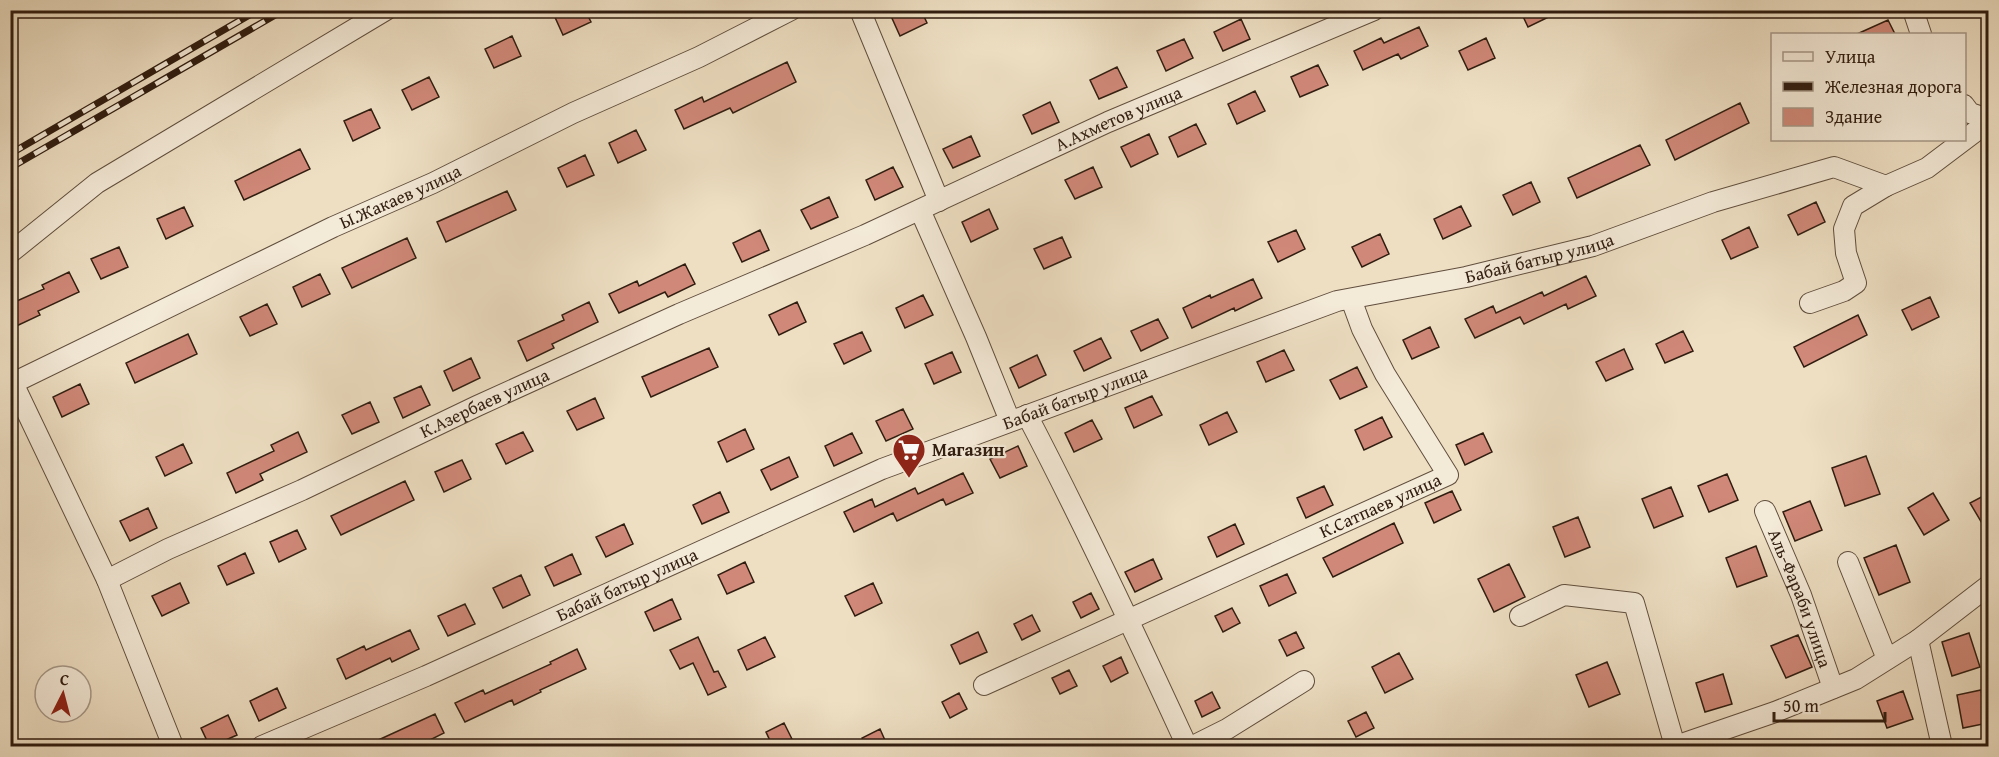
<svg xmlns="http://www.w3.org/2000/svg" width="1999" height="757" viewBox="0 0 1999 757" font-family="'Gentium Book Plus',serif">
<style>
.building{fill:#d08878;stroke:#301d10;stroke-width:1.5}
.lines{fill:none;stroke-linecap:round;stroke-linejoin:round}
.minor-casing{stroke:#604e3d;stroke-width:22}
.minor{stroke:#f4ead8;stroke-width:20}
.rail-casing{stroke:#301d10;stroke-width:7}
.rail{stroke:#f4ead8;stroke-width:4.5;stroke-dasharray:14;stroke-linecap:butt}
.labels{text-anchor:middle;stroke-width:4.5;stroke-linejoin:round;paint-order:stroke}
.street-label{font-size:18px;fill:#301d10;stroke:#f4ead8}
.poi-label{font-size:18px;font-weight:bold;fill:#301d10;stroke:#f4ead8;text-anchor:start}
</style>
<rect width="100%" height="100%" fill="#eedfc3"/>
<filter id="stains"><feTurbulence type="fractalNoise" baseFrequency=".00333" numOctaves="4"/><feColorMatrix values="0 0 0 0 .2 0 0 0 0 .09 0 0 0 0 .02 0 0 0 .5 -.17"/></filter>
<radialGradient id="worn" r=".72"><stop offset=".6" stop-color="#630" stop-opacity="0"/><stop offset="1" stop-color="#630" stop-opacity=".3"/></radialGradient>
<path class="building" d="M 564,10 L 585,10 L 591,22 L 563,35 L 554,15 Z
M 903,10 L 921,10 L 927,23 L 900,36 L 891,16 Z
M 1520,10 L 1563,10 L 1528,27 Z
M 1241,19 L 1250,39 L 1223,51 L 1214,32 Z
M 1888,20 L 1895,34 L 1857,34 Z
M 1419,27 L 1428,46 L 1401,59 L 1398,54 L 1363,70 L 1354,51 L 1381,38 L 1384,43 Z
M 512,36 L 521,56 L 494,68 L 485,49 Z
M 1486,38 L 1495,58 L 1468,70 L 1459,51 Z
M 1184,39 L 1193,58 L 1166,71 L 1157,51 Z
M 787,62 L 796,82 L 733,113 L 730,108 L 684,129 L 675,110 L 702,97 L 704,102 Z
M 1318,65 L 1328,85 L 1300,97 L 1291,77 Z
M 1117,67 L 1127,87 L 1099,99 L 1090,80 Z
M 429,77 L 439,97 L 412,110 L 402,90 Z
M 1255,91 L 1265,111 L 1237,124 L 1228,104 Z
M 1050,102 L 1059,122 L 1032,134 L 1023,115 Z
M 1740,103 L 1749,123 L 1675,160 L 1666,140 Z
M 371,109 L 380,128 L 353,141 L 344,121 Z
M 1196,124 L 1206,144 L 1178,157 L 1169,137 Z
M 636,130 L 646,150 L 618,163 L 609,143 Z
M 1149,134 L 1158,154 L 1131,167 L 1121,147 Z
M 971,136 L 980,156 L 953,168 L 943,149 Z
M 1640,145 L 1650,165 L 1577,198 L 1568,178 Z
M 300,149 L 310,169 L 244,200 L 235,181 Z
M 585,155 L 594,175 L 567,187 L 558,168 Z
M 893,167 L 903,187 L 875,200 L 866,180 Z
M 1093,167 L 1102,187 L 1075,199 L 1065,180 Z
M 1531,182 L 1540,202 L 1513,215 L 1503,195 Z
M 507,191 L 516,210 L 446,242 L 437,222 Z
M 829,197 L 838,217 L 811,229 L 801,210 Z
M 1816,202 L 1825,222 L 1798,235 L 1788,215 Z
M 1461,206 L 1471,226 L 1443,239 L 1434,219 Z
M 184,207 L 193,226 L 166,239 L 157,219 Z
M 989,209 L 998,229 L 971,242 L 962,222 Z
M 1749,227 L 1758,247 L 1731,259 L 1722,240 Z
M 760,230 L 769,250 L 742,262 L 733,243 Z
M 1296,230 L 1305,249 L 1278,262 L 1268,242 Z
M 1380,234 L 1389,254 L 1362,267 L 1352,247 Z
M 1062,237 L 1071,257 L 1044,269 L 1034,249 Z
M 407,238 L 416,258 L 352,288 L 342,268 Z
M 119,247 L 128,267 L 101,279 L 91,259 Z
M 685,264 L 695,284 L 668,297 L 665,292 L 619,313 L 609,294 L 637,281 L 639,286 Z
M 69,272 L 79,292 L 38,311 L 40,315 L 10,329 L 10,304 L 44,289 L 42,285 Z
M 320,274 L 330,294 L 302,307 L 293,287 Z
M 1586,276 L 1596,296 L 1568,309 L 1566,304 L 1524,324 L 1520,317 L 1475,338 L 1465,319 L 1493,306 L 1496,313 L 1542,292 L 1544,296 Z
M 1253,279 L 1262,298 L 1235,311 L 1234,308 L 1192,328 L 1183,308 L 1210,295 L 1211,298 Z
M 923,295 L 933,315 L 905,328 L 896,308 Z
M 1930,297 L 1939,317 L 1912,330 L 1902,310 Z
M 589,302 L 598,322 L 552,344 L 554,348 L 527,361 L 518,341 L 564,320 L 562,315 Z
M 797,302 L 806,322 L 779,335 L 769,315 Z
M 267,304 L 277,324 L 250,336 L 240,317 Z
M 1858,315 L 1867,335 L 1804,367 L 1794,347 Z
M 1158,319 L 1168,338 L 1141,351 L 1131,331 Z
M 1430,327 L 1439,347 L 1412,359 L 1403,340 Z
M 1683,331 L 1693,351 L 1665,363 L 1656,344 Z
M 862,332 L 871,351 L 844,364 L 834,344 Z
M 188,334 L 197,354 L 135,383 L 126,363 Z
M 1101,338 L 1111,358 L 1084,371 L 1074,351 Z
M 709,348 L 718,367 L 651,397 L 642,377 Z
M 1624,349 L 1633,369 L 1606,381 L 1596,362 Z
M 1284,350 L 1294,370 L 1266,382 L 1257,362 Z
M 952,352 L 961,372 L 934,384 L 925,364 Z
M 1037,355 L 1046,375 L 1019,388 L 1010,368 Z
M 471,358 L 480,378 L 453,391 L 444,371 Z
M 1357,367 L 1367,387 L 1340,399 L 1330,380 Z
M 80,384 L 89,404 L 62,417 L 53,397 Z
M 421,386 L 430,405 L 403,418 L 394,398 Z
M 1152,396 L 1162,415 L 1134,428 L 1125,408 Z
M 595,398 L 604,418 L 577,430 L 567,411 Z
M 370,402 L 379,422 L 352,434 L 342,415 Z
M 903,409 L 913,429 L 886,441 L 876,421 Z
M 1227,412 L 1237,432 L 1209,445 L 1200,425 Z
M 1382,417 L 1392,437 L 1364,450 L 1355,430 Z
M 1092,420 L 1102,439 L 1074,452 L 1065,433 Z
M 745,429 L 754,449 L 727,462 L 718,442 Z
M 298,432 L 307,452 L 260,474 L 263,480 L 236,493 L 227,473 L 274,451 L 271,445 Z
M 523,432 L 533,451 L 506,464 L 496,444 Z
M 852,433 L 862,453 L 834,466 L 825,446 Z
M 1483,433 L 1492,452 L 1465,465 L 1456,445 Z
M 183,444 L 192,463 L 165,476 L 156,457 Z
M 1018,446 L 1027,466 L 1000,478 L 990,459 Z
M 1866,456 L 1880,494 L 1845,506 L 1832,468 Z
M 789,457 L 798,477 L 771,490 L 761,470 Z
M 462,460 L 471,479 L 444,492 L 435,472 Z
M 963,473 L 973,493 L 946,505 L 943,499 L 897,521 L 893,513 L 854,532 L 844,512 L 872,499 L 875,507 L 915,488 L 918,494 Z
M 1727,474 L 1738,500 L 1709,512 L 1698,486 Z
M 405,481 L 414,500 L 341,535 L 331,516 Z
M 1324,486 L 1333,505 L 1306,518 L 1297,498 Z
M 1671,487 L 1683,516 L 1654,528 L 1642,499 Z
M 1452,491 L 1461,510 L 1434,523 L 1425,503 Z
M 720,492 L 729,512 L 702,524 L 693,505 Z
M 1933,493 L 1949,520 L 1924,535 L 1908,508 Z
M 1989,493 L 1989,535 L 1970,503 Z
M 1810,501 L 1822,530 L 1795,541 L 1783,512 Z
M 148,508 L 157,528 L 130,541 L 120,521 Z
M 1578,517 L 1590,547 L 1565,557 L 1553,527 Z
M 1394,523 L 1403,543 L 1333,577 L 1323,558 Z
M 624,524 L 633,544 L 606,557 L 596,537 Z
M 1235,524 L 1244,544 L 1217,557 L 1208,537 Z
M 297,530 L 306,549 L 279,562 L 270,542 Z
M 1896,545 L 1910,582 L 1879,595 L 1864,558 Z
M 1756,546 L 1767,576 L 1737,587 L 1726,558 Z
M 245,553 L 254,573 L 227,585 L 218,566 Z
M 572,554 L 581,574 L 554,586 L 545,567 Z
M 1153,559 L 1162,579 L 1135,592 L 1125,572 Z
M 745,562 L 754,582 L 727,594 L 718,575 Z
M 1509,564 L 1525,597 L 1494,612 L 1478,579 Z
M 1287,574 L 1296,593 L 1269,606 L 1260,586 Z
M 521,575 L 530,595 L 503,608 L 493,588 Z
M 180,583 L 189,603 L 162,616 L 152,596 Z
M 873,583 L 882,603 L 855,616 L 845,596 Z
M 1091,593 L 1099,609 L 1081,618 L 1073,602 Z
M 672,599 L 681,619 L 654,631 L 645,612 Z
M 465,604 L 475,624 L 448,636 L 438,616 Z
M 1232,608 L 1240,623 L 1223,632 L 1215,616 Z
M 1032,615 L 1040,631 L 1022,640 L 1014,624 Z
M 410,630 L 419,649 L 392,662 L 390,658 L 346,679 L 337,659 L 364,646 L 366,650 Z
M 978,632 L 987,652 L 960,664 L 951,645 Z
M 1296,632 L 1304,648 L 1287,656 L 1279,640 Z
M 1969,633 L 1980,667 L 1952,676 L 1942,642 Z
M 1798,635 L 1812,667 L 1786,678 L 1771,646 Z
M 698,637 L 714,672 L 718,671 L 726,687 L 708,695 L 693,663 L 680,669 L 670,650 Z
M 765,637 L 775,657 L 747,670 L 738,650 Z
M 577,649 L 586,669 L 540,690 L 541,692 L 514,705 L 512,700 L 465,722 L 455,703 L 483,690 L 485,694 L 551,664 L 550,662 Z
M 1399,653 L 1413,679 L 1385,693 L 1372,667 Z
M 1121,657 L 1128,673 L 1111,682 L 1103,666 Z
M 1607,662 L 1620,694 L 1589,707 L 1576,675 Z
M 1069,670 L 1077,686 L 1060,694 L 1052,678 Z
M 1723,674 L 1732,704 L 1705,712 L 1696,683 Z
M 277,688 L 286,708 L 259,721 L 250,701 Z
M 1981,690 L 1988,723 L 1963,728 L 1957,695 Z
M 1903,691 L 1913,719 L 1887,728 L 1877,701 Z
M 1212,692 L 1220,708 L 1202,717 L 1195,701 Z
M 959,693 L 967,709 L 950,718 L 942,702 Z
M 1366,712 L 1374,728 L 1356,737 L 1348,721 Z
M 435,714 L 444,733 L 416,747 L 363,747 Z
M 228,715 L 237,735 L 210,747 L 201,728 Z
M 784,723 L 792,739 L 773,747 L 766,732 Z
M 880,729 L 888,747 L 866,747 L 862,738 Z"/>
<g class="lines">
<g class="minor-casing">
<g id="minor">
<path d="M 860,10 L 939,201"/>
<path d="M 1913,10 L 1921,34"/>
<path d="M 1964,105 L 1970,113 L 1988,119"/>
<path d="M 920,210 L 976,337 L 1010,421"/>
<path d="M 10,253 L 97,183 L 386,10"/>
<path d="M 1810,303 L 1844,291 L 1856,283 L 1846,253 L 1844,229 L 1853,206 L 1886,186"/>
<path id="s1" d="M 10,380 L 13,383 L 333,227 L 433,183 L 573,113 L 699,57 L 791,10"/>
<path d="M 13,383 L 107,580 L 173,746"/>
<path d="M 1027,415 C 1084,524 1136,635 1187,746"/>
<path id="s2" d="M 1765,511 L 1801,595 L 1833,688"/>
<path d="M 1848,562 L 1887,659"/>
<path id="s3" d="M 107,580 L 168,549 L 302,490 L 477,406 L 679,314 L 865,235 L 1108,122 L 1374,10"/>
<path d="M 1520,616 L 1564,595 L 1634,603 L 1675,746"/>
<path d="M 1918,640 L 1942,746"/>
<path id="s4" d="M 984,685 L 1448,475 L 1385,374 L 1362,329 L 1351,299"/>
<path id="s5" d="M 262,746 L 426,676 L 882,469 L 1337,301 L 1466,277 L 1593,246 L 1713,202 L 1834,167 L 1886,186 L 1927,168 L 1988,122"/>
<path d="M 1193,746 L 1227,729 L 1304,681"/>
<path d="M 1676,746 L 1775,712 L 1856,679 L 1918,640 L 1988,586"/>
</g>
</g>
<use href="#minor" class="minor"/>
<g class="rail-casing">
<path id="rail" d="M 10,154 L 258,10
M 10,168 L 284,10"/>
</g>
<use href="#rail" class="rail"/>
</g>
<defs>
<g id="supermarket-pin" transform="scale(1.725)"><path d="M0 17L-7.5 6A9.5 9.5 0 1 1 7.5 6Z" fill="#8f2418" stroke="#f4ead8"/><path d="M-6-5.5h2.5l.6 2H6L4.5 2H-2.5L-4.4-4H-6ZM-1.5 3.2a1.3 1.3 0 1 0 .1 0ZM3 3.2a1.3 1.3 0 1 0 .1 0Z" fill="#fff"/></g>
</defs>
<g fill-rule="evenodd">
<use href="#supermarket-pin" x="909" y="450"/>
</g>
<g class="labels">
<g class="street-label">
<text dy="6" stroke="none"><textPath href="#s3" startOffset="1112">А.Ахметов улица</textPath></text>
<text dy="6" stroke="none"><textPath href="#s1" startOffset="434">Ы.Жакаев улица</textPath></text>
<text dy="6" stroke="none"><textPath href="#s5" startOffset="1371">Бабай батыр улица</textPath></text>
<text dy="6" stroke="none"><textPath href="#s5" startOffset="885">Бабай батыр улица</textPath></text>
<text dy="6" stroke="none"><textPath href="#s3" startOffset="417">К.Азербаев улица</textPath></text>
<text dy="6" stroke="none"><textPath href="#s4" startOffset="435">К.Сатпаев улица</textPath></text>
<text dy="6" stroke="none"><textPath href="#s5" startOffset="399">Бабай батыр улица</textPath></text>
<text dy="6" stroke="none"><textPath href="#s2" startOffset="94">Аль-Фараби улица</textPath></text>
</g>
<g class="poi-label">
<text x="932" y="456">Магазин</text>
</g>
</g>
<rect width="1999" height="757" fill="none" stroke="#eedfc3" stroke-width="36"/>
<rect x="12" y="12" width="1975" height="733" fill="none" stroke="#301d10" stroke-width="3"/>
<rect x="18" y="18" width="1963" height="721" fill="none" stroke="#301d10" stroke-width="1.5"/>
<rect x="1771" y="33" width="195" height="108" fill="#f4ead8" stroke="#a69888" stroke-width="1.5"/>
<rect x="1783" y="52" width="30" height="9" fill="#f4ead8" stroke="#a69888" stroke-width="1.5"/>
<text x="1825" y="63" font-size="18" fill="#301d10">Улица</text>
<rect x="1783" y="82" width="30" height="9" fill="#301d10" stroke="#a69888" stroke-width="1.5"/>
<text x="1825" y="93" font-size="18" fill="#301d10">Железная дорога</text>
<rect x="1783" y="108" width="30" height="18" fill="#d08878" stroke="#a69888" stroke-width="1.5"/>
<text x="1825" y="123" font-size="18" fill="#301d10">Здание</text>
<g transform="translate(63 694) rotate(6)"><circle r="28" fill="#f4ead8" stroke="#a69888" stroke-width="1.5"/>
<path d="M0-4.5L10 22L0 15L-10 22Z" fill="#8f2418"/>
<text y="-9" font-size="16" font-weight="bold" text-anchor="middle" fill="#301d10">С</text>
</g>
<path d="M1774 712v9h111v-9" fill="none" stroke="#301d10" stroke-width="3"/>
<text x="1783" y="712" font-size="18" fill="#301d10" stroke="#f4ead8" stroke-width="4.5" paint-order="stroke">50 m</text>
<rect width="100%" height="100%" filter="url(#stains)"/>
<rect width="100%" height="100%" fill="url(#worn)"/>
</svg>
